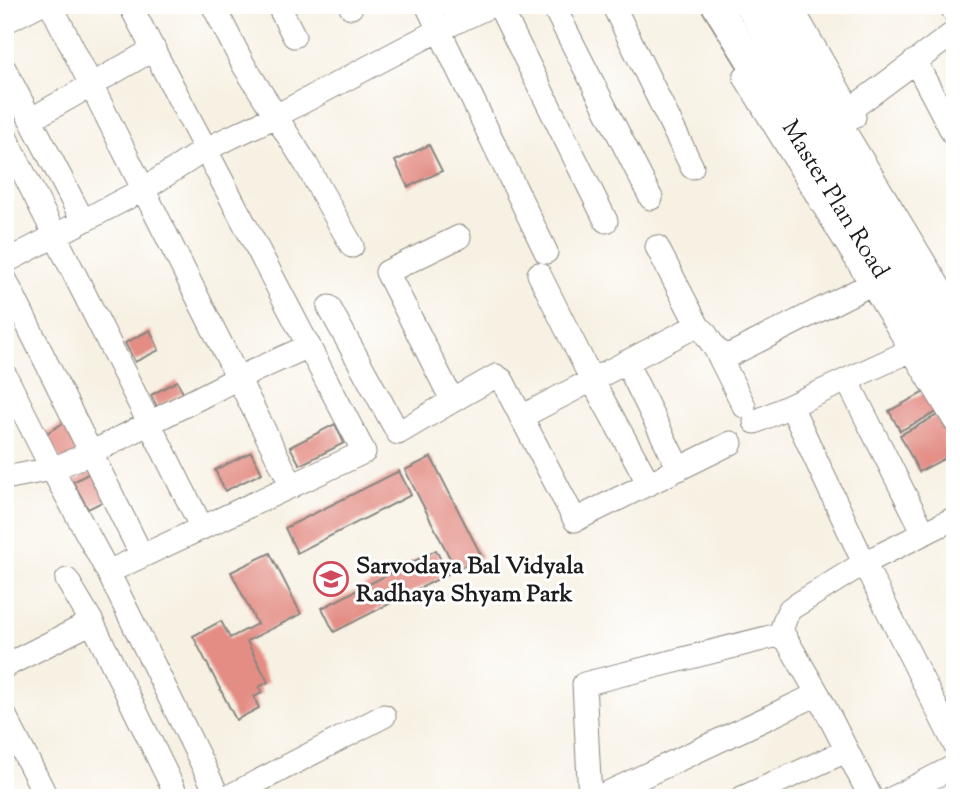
<svg xmlns="http://www.w3.org/2000/svg" width="960" height="803" viewBox="0 0 960 803" font-family="'Sorts Mill Goudy',serif">
<style>
.building{fill:#e38d84}
.lines{fill:none;stroke-linecap:round;stroke-linejoin:round}
.minor-casing{stroke:#8a8680;stroke-width:25}
.major-casing{stroke:#8a8680;stroke-width:31}
.minor{stroke:#fff;stroke-width:23}
.major{stroke:#fff;stroke-width:28}
.labels{text-anchor:middle;stroke-width:6;stroke-linejoin:round;paint-order:stroke}
.street-label{font-size:24px;fill:#1c1c1c;stroke:#fff}
.poi-label{font-size:24px;font-weight:bold;fill:#1c1c1c;stroke:#fff;text-anchor:start}
</style>
<rect width="100%" height="100%" fill="#fff"/>
<filter id="ink" filterUnits="userSpaceOnUse"><feTurbulence type="fractalNoise" baseFrequency=".0143" numOctaves="2"/><feDisplacementMap in="SourceGraphic" scale="14" xChannelSelector="R" yChannelSelector="G"/><feConvolveMatrix kernelMatrix="1 2 1 2 8 2 1 2 1" color-interpolation-filters="sRGB"/></filter>
<filter id="wash" filterUnits="userSpaceOnUse"><feTurbulence type="fractalNoise" baseFrequency=".00686" numOctaves="4" result="noise"/><feDisplacementMap in="SourceGraphic" scale="28" xChannelSelector="R" yChannelSelector="G"/><feGaussianBlur stdDeviation="1.57" result="paint"/><feColorMatrix in="noise" values="0 0 0 0 0 0 0 0 0 0 0 0 0 0 0 0 0 1.4 0 .05"/><feComposite in="paint" operator="in"/></filter>
<g filter="url(#wash)">
<rect width="100%" height="100%" fill="#f7f1e3"/>
<g id="blocks">
<path class="building" d="M 429,145 L 442,171 L 408,187 L 395,161 Z
M 150,330 L 159,350 L 135,362 L 125,343 Z
M 177,381 L 183,393 L 157,407 L 151,395 Z
M 928,390 L 939,411 L 900,431 L 889,411 Z
M 943,412 L 955,434 L 955,453 L 919,472 L 900,435 Z
M 67,421 L 84,451 L 63,464 L 45,434 Z
M 335,424 L 344,443 L 300,465 L 290,447 Z
M 251,452 L 262,473 L 225,491 L 215,470 Z
M 431,457 L 482,557 L 456,570 L 405,470 Z
M 97,469 L 112,497 L 88,509 L 73,482 Z
M 399,471 L 411,495 L 297,553 L 285,528 Z
M 436,550 L 448,574 L 334,632 L 322,608 Z
M 270,553 L 301,614 L 247,641 L 268,682 L 259,687 L 262,693 L 254,697 L 259,708 L 236,720 L 193,636 L 221,621 L 230,638 L 257,624 L 231,572 Z"/>
</g>
</g>
<g filter="url(#ink)">
<use href="#blocks" fill-opacity="0" stroke="#8a8680" stroke-width="2"/>
<g class="lines">
<g class="minor-casing">
<path id="minor" d="M 51,5 L 292,486
M 213,5 L 243,64 L 306,164 L 352,246
M 278,5 L 294,36
M 350,5 L 351,7
M 427,5 L 546,252
M 499,5 L 606,221
M 553,5 L 651,198
M 613,5 L 692,167
M 768,5 L 955,313
M 790,5 L 854,117
M 950,5 L 955,13
M 5,22 L 38,5
M 915,61 L 955,137
M 5,70 L 83,221
M 745,77 L 955,421
M 850,110 L 955,32
M 44,112 L 154,49
M 5,136 L 202,528
M 459,237 L 387,272 L 450,396 L 459,397 L 496,376 L 502,380 L 575,520 L 731,443
M 657,247 L 699,328
M 5,262 L 144,189 L 206,149 L 276,116 L 439,30 L 492,5
M 5,279 L 142,556
M 329,307 L 398,433 L 459,397
M 716,350 L 744,406
M 626,362 L 679,469
M 5,375 L 52,469 L 108,572 L 219,798
M 847,380 L 924,533
M 791,406 L 864,563 L 955,745
M 521,417 L 592,380 L 539,274
M 755,422 L 912,350
M 5,478 L 52,469 L 91,453 L 238,378 L 309,346
M 649,484 L 592,380 L 696,326 L 704,331 L 716,350 L 728,356 L 871,284
M 108,572 L 364,452 L 130,5
M 67,580 L 92,622 L 178,798
M 782,632 L 818,694 L 871,798
M 5,666 L 92,622
M 5,716 L 47,798
M 226,798 L 384,716
M 590,798 L 584,684 L 778,635 C 783,631 784,617 790,609 L 864,563 L 955,518
M 597,798 L 818,694
M 742,798 L 846,751
M 893,798 L 955,766"/>
</g>
<g class="major-casing">
<g id="major">
<path id="s1" d="M 716,5 L 955,391"/>
<path d="M 749,5 L 841,159 L 955,341"/>
</g>
</g>
<use href="#minor" class="minor"/>
<use href="#major" class="major"/>
</g>
</g>
<defs>
<g id="school-ring" transform="scale(1.75)"><circle r="9.5" fill="#fff" stroke="#d1495b" stroke-width="1.5"/><path d="M0-5L7-2L0 1L-7-2ZM-4 1L0 2.5L4 1V4Q0 6-4 4Z" fill="#d1495b"/></g>
</defs>
<g fill-rule="evenodd">
<use href="#school-ring" x="331" y="579"/>
</g>
<g class="labels">
<g class="street-label">
<text dy="8" stroke="none"><textPath href="#s1" startOffset="228">Master Plan Road</textPath></text>
</g>
<g class="poi-label">
<text x="356" y="573">Sarvodaya Bal Vidyala<tspan x="356" dy="28">Radhaya Shyam Park</tspan></text>
</g>
</g>
<rect width="960" height="803" fill="none" stroke="#fff" stroke-width="28"/>
</svg>
